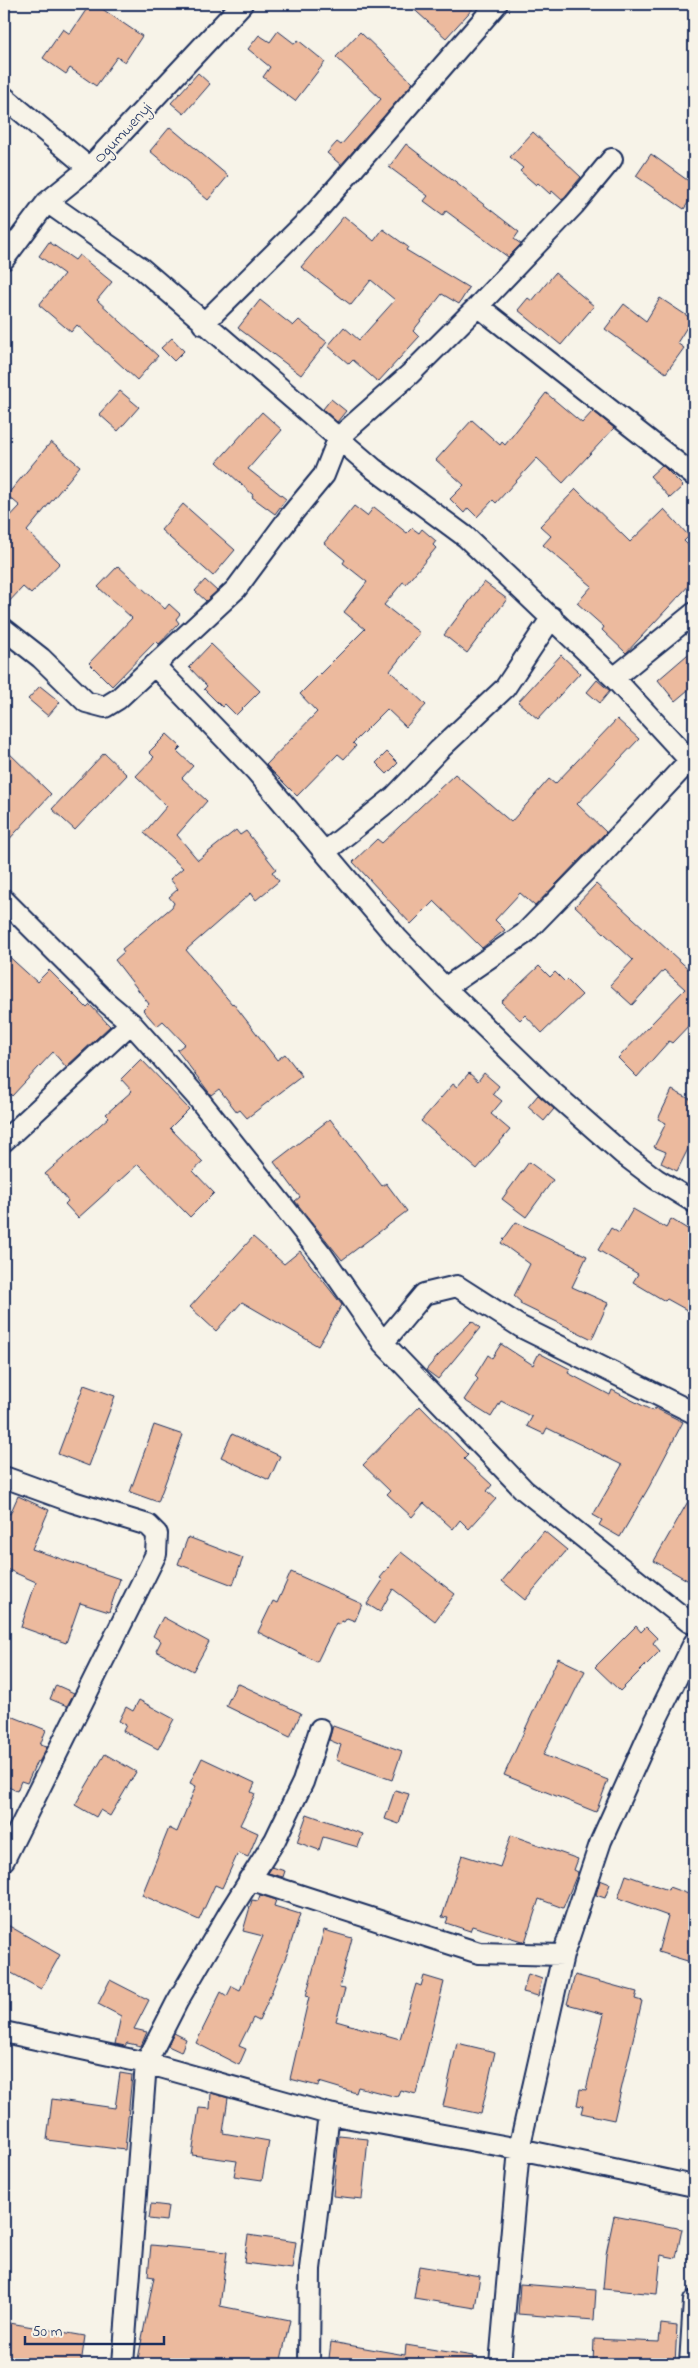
<svg xmlns="http://www.w3.org/2000/svg" width="698" height="2368" viewBox="0 0 698 2368" font-family="'Indie Flower',sans-serif">
<style>
.building{fill:#ecba9e;stroke:#1b2f5e}
.lines{fill:none;stroke-linecap:round;stroke-linejoin:round}
.minor-casing{stroke:#1b2f5e;stroke-width:24}
.minor{stroke:#f7f3e8;stroke-width:20}
.labels{text-anchor:middle;stroke-width:4;stroke-linejoin:round;paint-order:stroke}
.street-label{font-size:16px;fill:#1b2f5e;stroke:#f7f3e8}
</style>
<rect width="100%" height="100%" fill="#f7f3e8"/>
<filter id="ink" filterUnits="userSpaceOnUse"><feTurbulence type="fractalNoise" baseFrequency=".02" numOctaves="2"/><feDisplacementMap in="SourceGraphic" scale="10" xChannelSelector="R" yChannelSelector="G"/><feConvolveMatrix kernelMatrix="1 2 1 2 8 2 1 2 1" color-interpolation-filters="sRGB"/></filter>
<g filter="url(#ink)">
<path class="building" d="M 90,4 L 95,4 L 142,36 L 125,62 L 117,57 L 96,86 L 70,68 L 66,74 L 43,58 L 63,29 L 70,34 Z
M 408,4 L 477,4 L 446,38 Z
M 278,31 L 295,44 L 298,40 L 325,62 L 295,101 L 263,77 L 270,67 L 248,49 L 259,35 L 270,42 Z
M 360,32 L 413,83 L 341,165 L 327,153 L 337,142 L 341,145 L 381,99 L 336,57 Z
M 198,73 L 210,84 L 184,114 L 171,103 Z
M 170,127 L 228,176 L 208,200 L 150,151 Z
M 533,132 L 581,177 L 562,200 L 552,191 L 550,194 L 538,183 L 536,185 L 520,171 L 523,168 L 510,157 Z
M 406,144 L 519,232 L 514,239 L 521,244 L 508,257 L 446,211 L 443,215 L 424,201 L 428,196 L 389,167 Z
M 651,154 L 694,185 L 694,194 L 684,209 L 636,176 Z
M 344,216 L 374,241 L 383,229 L 408,247 L 406,250 L 469,288 L 459,304 L 442,294 L 413,331 L 419,337 L 378,382 L 353,360 L 349,364 L 328,346 L 344,327 L 359,340 L 395,300 L 371,280 L 351,305 L 301,267 Z
M 49,242 L 75,260 L 79,255 L 112,282 L 97,300 L 158,356 L 137,380 L 77,325 L 71,332 L 39,305 L 64,274 L 39,256 Z
M 555,273 L 594,306 L 561,345 L 518,310 L 528,298 L 532,301 Z
M 660,298 L 692,319 L 677,343 L 684,348 L 666,373 L 605,329 L 624,304 L 646,321 Z
M 260,300 L 293,326 L 299,320 L 327,342 L 301,375 L 238,328 Z
M 172,338 L 184,351 L 174,361 L 161,348 Z
M 120,391 L 139,407 L 118,431 L 99,414 Z
M 546,393 L 582,423 L 593,411 L 614,428 L 563,483 L 537,458 L 496,503 L 493,500 L 477,517 L 468,508 L 464,513 L 450,499 L 464,485 L 436,460 L 472,420 L 500,445 L 502,442 L 505,445 Z
M 331,399 L 346,411 L 337,422 L 323,409 Z
M 262,412 L 282,430 L 248,469 L 286,499 L 275,514 L 252,497 L 253,495 L 217,462 Z
M 51,442 L 80,466 L 27,531 L 60,563 L 31,594 L 23,587 L 4,607 L 4,523 L 20,506 L 7,495 Z
M 662,465 L 683,486 L 670,498 L 650,476 Z
M 576,489 L 630,542 L 664,509 L 689,536 L 684,541 L 694,551 L 694,580 L 626,653 L 602,630 L 604,627 L 577,603 L 592,586 L 543,545 L 551,536 L 540,526 Z
M 183,504 L 235,550 L 213,576 L 161,530 Z
M 354,506 L 367,516 L 374,507 L 407,533 L 412,528 L 419,533 L 422,529 L 436,541 L 433,545 L 436,548 L 406,584 L 403,582 L 384,605 L 420,633 L 390,671 L 426,705 L 406,727 L 387,709 L 353,743 L 356,746 L 344,759 L 338,754 L 297,796 L 266,765 L 317,712 L 300,694 L 365,629 L 344,612 L 367,582 L 343,563 L 345,560 L 324,543 Z
M 118,566 L 165,609 L 169,604 L 180,614 L 176,619 L 179,623 L 159,644 L 156,641 L 112,686 L 89,663 L 132,618 L 98,587 Z
M 205,580 L 217,591 L 206,601 L 195,591 Z
M 484,582 L 507,599 L 467,653 L 444,635 Z
M 211,644 L 260,691 L 236,715 L 225,704 L 222,707 L 204,689 L 207,686 L 189,667 Z
M 694,649 L 694,685 L 675,701 L 658,680 Z
M 561,655 L 580,673 L 538,719 L 518,702 Z
M 597,680 L 610,691 L 600,703 L 587,692 Z
M 40,686 L 60,702 L 48,716 L 28,699 Z
M 617,719 L 639,739 L 577,804 L 606,832 L 535,906 L 520,893 L 495,920 L 505,930 L 482,948 L 434,901 L 411,924 L 353,862 L 377,839 L 382,843 L 455,774 L 511,822 L 549,779 L 555,784 Z
M 167,734 L 181,747 L 177,751 L 193,766 L 182,778 L 207,801 L 177,835 L 198,860 L 236,830 L 240,835 L 246,831 L 276,869 L 272,872 L 279,881 L 256,900 L 251,893 L 186,950 L 232,1004 L 233,1003 L 277,1060 L 285,1054 L 302,1076 L 247,1118 L 240,1110 L 237,1112 L 219,1089 L 211,1095 L 177,1050 L 185,1044 L 163,1021 L 157,1026 L 143,1010 L 149,1004 L 115,960 L 124,952 L 122,949 L 172,907 L 174,903 L 169,897 L 178,889 L 170,879 L 183,868 L 144,833 L 167,806 L 136,776 L 154,757 L 149,752 Z
M 4,748 L 51,794 L 4,845 Z
M 387,752 L 398,763 L 387,774 L 376,763 Z
M 104,753 L 127,775 L 75,830 L 52,809 Z
M 596,884 L 694,974 L 694,1020 L 672,1043 L 669,1041 L 637,1077 L 618,1058 L 685,989 L 664,970 L 632,1005 L 610,985 L 633,960 L 575,906 Z
M 4,952 L 37,982 L 49,970 L 87,1008 L 90,1005 L 110,1026 L 66,1067 L 53,1052 L 12,1096 L 4,1088 Z
M 539,966 L 550,977 L 555,972 L 565,982 L 567,980 L 582,995 L 542,1033 L 525,1015 L 520,1020 L 501,1002 Z
M 141,1059 L 189,1109 L 170,1128 L 203,1162 L 193,1171 L 214,1193 L 190,1217 L 138,1164 L 78,1218 L 65,1204 L 68,1201 L 45,1174 L 109,1117 L 106,1114 L 132,1091 L 121,1079 Z
M 469,1073 L 478,1081 L 484,1073 L 499,1086 L 493,1094 L 502,1101 L 491,1114 L 510,1130 L 477,1169 L 421,1121 L 453,1084 L 457,1087 Z
M 672,1090 L 694,1101 L 694,1137 L 677,1171 L 661,1163 L 666,1152 L 654,1147 L 666,1123 L 658,1119 Z
M 538,1095 L 554,1109 L 544,1121 L 528,1107 Z
M 330,1119 L 382,1186 L 386,1183 L 407,1211 L 342,1260 L 295,1201 L 300,1197 L 274,1162 Z
M 529,1162 L 553,1180 L 526,1217 L 502,1199 Z
M 633,1209 L 666,1228 L 671,1219 L 694,1233 L 694,1314 L 667,1299 L 665,1301 L 633,1282 L 638,1274 L 598,1250 L 611,1228 L 619,1233 Z
M 516,1222 L 587,1256 L 572,1287 L 608,1303 L 592,1339 L 520,1304 L 521,1302 L 514,1296 L 530,1264 L 501,1243 Z
M 253,1237 L 284,1264 L 300,1251 L 342,1305 L 318,1346 L 242,1302 L 216,1331 L 190,1307 Z
M 472,1321 L 480,1328 L 438,1379 L 426,1370 L 437,1357 Z
M 501,1344 L 533,1365 L 539,1353 L 570,1369 L 568,1373 L 610,1395 L 612,1390 L 653,1411 L 655,1408 L 683,1422 L 649,1487 L 620,1537 L 599,1525 L 602,1520 L 593,1515 L 622,1465 L 547,1428 L 544,1434 L 527,1426 L 532,1417 L 501,1401 L 491,1417 L 464,1400 L 478,1379 L 475,1376 L 488,1355 L 492,1358 Z
M 84,1385 L 115,1396 L 89,1466 L 58,1454 Z
M 420,1406 L 468,1455 L 464,1459 L 492,1485 L 487,1491 L 496,1499 L 469,1529 L 460,1520 L 453,1529 L 424,1503 L 412,1517 L 387,1494 L 390,1491 L 363,1465 Z
M 154,1425 L 183,1435 L 158,1502 L 130,1492 Z
M 232,1434 L 280,1456 L 269,1480 L 221,1457 Z
M 694,1491 L 694,1584 L 654,1561 Z
M 18,1496 L 49,1510 L 32,1549 L 120,1579 L 109,1612 L 80,1603 L 66,1643 L 21,1627 L 36,1582 L 4,1568 L 4,1511 L 10,1514 Z
M 544,1531 L 567,1550 L 525,1600 L 502,1581 Z
M 188,1537 L 243,1558 L 233,1585 L 178,1564 Z
M 401,1552 L 455,1594 L 435,1621 L 393,1589 L 380,1612 L 367,1604 L 383,1580 L 380,1578 Z
M 291,1572 L 362,1604 L 355,1621 L 347,1618 L 344,1622 L 341,1621 L 340,1625 L 336,1623 L 317,1662 L 258,1632 L 273,1601 L 277,1603 Z
M 163,1617 L 209,1642 L 193,1671 L 156,1651 L 161,1641 L 153,1636 Z
M 636,1626 L 641,1632 L 646,1627 L 657,1638 L 653,1643 L 660,1651 L 620,1691 L 595,1667 Z
M 558,1658 L 585,1671 L 543,1755 L 608,1780 L 596,1812 L 504,1775 Z
M 237,1683 L 301,1713 L 290,1737 L 226,1706 Z
M 56,1685 L 74,1693 L 67,1706 L 50,1699 Z
M 139,1700 L 174,1719 L 158,1749 L 123,1731 L 126,1725 L 119,1721 L 126,1707 L 133,1711 Z
M 4,1713 L 46,1730 L 40,1745 L 47,1747 L 39,1762 L 37,1761 L 27,1783 L 21,1781 L 17,1791 L 4,1785 Z
M 333,1726 L 402,1751 L 392,1780 L 336,1760 L 341,1745 L 329,1740 Z
M 105,1754 L 136,1772 L 110,1816 L 100,1810 L 96,1817 L 75,1805 Z
M 202,1758 L 255,1783 L 251,1792 L 255,1794 L 240,1825 L 258,1833 L 248,1857 L 238,1853 L 222,1888 L 215,1885 L 199,1920 L 142,1895 L 169,1828 L 177,1832 L 196,1786 L 190,1783 Z
M 395,1790 L 409,1794 L 399,1824 L 385,1819 Z
M 307,1814 L 363,1834 L 358,1847 L 323,1837 L 319,1850 L 297,1842 Z
M 511,1835 L 578,1859 L 574,1870 L 578,1872 L 563,1908 L 539,1899 L 525,1942 L 472,1926 L 470,1931 L 446,1923 L 448,1918 L 442,1917 L 462,1855 L 500,1867 Z
M 272,1867 L 285,1871 L 283,1877 L 268,1873 Z
M 626,1875 L 668,1890 L 669,1887 L 694,1896 L 694,1963 L 658,1952 L 668,1916 L 618,1898 Z
M 600,1880 L 610,1884 L 605,1898 L 596,1895 Z
M 260,1895 L 276,1900 L 274,1906 L 300,1914 L 289,1949 L 267,2003 L 259,2021 L 253,2018 L 239,2046 L 246,2049 L 239,2065 L 196,2043 L 221,1992 L 227,1996 L 232,1986 L 240,1990 L 263,1936 L 243,1931 L 252,1900 L 258,1901 Z
M 4,1923 L 60,1955 L 41,1989 L 4,1969 Z
M 324,1930 L 352,1938 L 339,1988 L 345,1989 L 336,2021 L 400,2039 L 416,1984 L 421,1986 L 424,1976 L 444,1982 L 416,2094 L 400,2090 L 397,2097 L 358,2087 L 356,2093 L 319,2082 L 318,2086 L 290,2079 L 309,1997 L 306,1996 Z
M 528,1974 L 542,1979 L 538,1996 L 523,1992 Z
M 575,1975 L 637,1992 L 635,1999 L 642,2001 L 614,2120 L 581,2113 L 583,2106 L 577,2105 L 580,2089 L 586,2090 L 604,2014 L 567,2004 Z
M 110,1980 L 149,2000 L 134,2029 L 147,2032 L 141,2046 L 127,2043 L 125,2046 L 115,2044 L 121,2016 L 98,2004 Z
M 174,2033 L 186,2039 L 181,2052 L 168,2046 Z
M 457,2043 L 495,2052 L 481,2114 L 443,2106 Z
M 120,2073 L 132,2075 L 125,2150 L 47,2140 L 52,2099 L 115,2108 Z
M 211,2093 L 228,2098 L 223,2133 L 269,2141 L 262,2180 L 234,2176 L 237,2161 L 192,2155 L 199,2108 L 210,2109 Z
M 339,2136 L 368,2139 L 362,2199 L 333,2196 Z
M 151,2204 L 168,2206 L 166,2221 L 149,2219 Z
M 614,2216 L 682,2229 L 676,2258 L 661,2255 L 657,2294 L 603,2289 L 606,2254 Z
M 248,2235 L 296,2242 L 292,2269 L 244,2263 Z
M 151,2245 L 227,2252 L 220,2306 L 290,2320 L 280,2364 L 137,2364 L 154,2277 L 148,2276 Z
M 419,2266 L 480,2276 L 475,2308 L 414,2298 Z
M 520,2284 L 596,2290 L 594,2320 L 518,2314 Z
M 4,2322 L 85,2336 L 81,2364 L 4,2364 Z
M 661,2324 L 677,2326 L 675,2364 L 593,2364 L 594,2339 L 659,2342 Z
M 331,2342 L 405,2355 L 406,2345 L 473,2356 L 473,2364 L 361,2364 L 329,2358 Z"/>
<g class="lines">
<g class="minor-casing">
<path id="minor" d="M 4,97 L 89,168
M 47,202 L 141,268 L 374,469 L 466,537 L 614,678 L 694,765
M 4,259 L 47,202 L 89,168 L 242,4
M 478,306 L 693,475
M 203,324 L 314,214 L 497,4
M 4,629 L 41,658 L 86,702 L 105,707 L 118,699 L 236,589 L 291,515 L 324,475 L 339,437 L 410,374 L 478,306 L 574,205 L 612,159
M 154,665 L 256,771 L 397,938 L 445,988 L 549,1089 L 623,1154 L 656,1179 L 694,1202
M 614,678 L 694,613
M 325,852 L 395,796 L 439,750 L 505,688 L 552,617
M 4,900 L 106,1002 L 131,1023 L 197,1097 L 322,1255 L 383,1343 L 524,1490 L 689,1622 L 694,1623
M 445,988 L 524,934 L 599,857 L 690,760
M 4,1141 L 131,1023
M 383,1343 L 424,1294 L 457,1286 L 521,1327 L 694,1413
M 4,1477 L 73,1502 L 148,1525 L 157,1534 L 156,1554 L 4,1860
M 249,1879 L 479,1953 L 563,1955
M 4,2032 L 146,2063 L 329,2114 L 519,2149 L 694,2186
M 123,2364 L 146,2063 L 177,2002 L 229,1913 L 275,1840 L 303,1782 L 320,1729
M 309,2364 L 310,2269 L 329,2114
M 500,2364 L 519,2149 L 563,1955 L 601,1841 L 652,1728 L 694,1643
M 690,2364 L 694,2301"/>
</g>
<use href="#minor" class="minor"/>
</g>
</g>
<g class="labels">
<g class="street-label">
<text transform="translate(122 132) rotate(-47)" y="6">Ogumwenyi</text>
</g>
</g>
<rect width="698" height="2368" fill="none" stroke="#f7f3e8" stroke-width="20"/>
<rect x="10" y="10" width="678" height="2348" fill="none" stroke="#1b2f5e" stroke-width="2" filter="url(#ink)"/>
<path d="M25 2336v8h139v-8" fill="none" stroke="#1b2f5e" stroke-width="2.5"/>
<text x="32" y="2336" font-size="15" fill="#1b2f5e" stroke="#f7f3e8" stroke-width="4" paint-order="stroke">50 m</text>
</svg>
